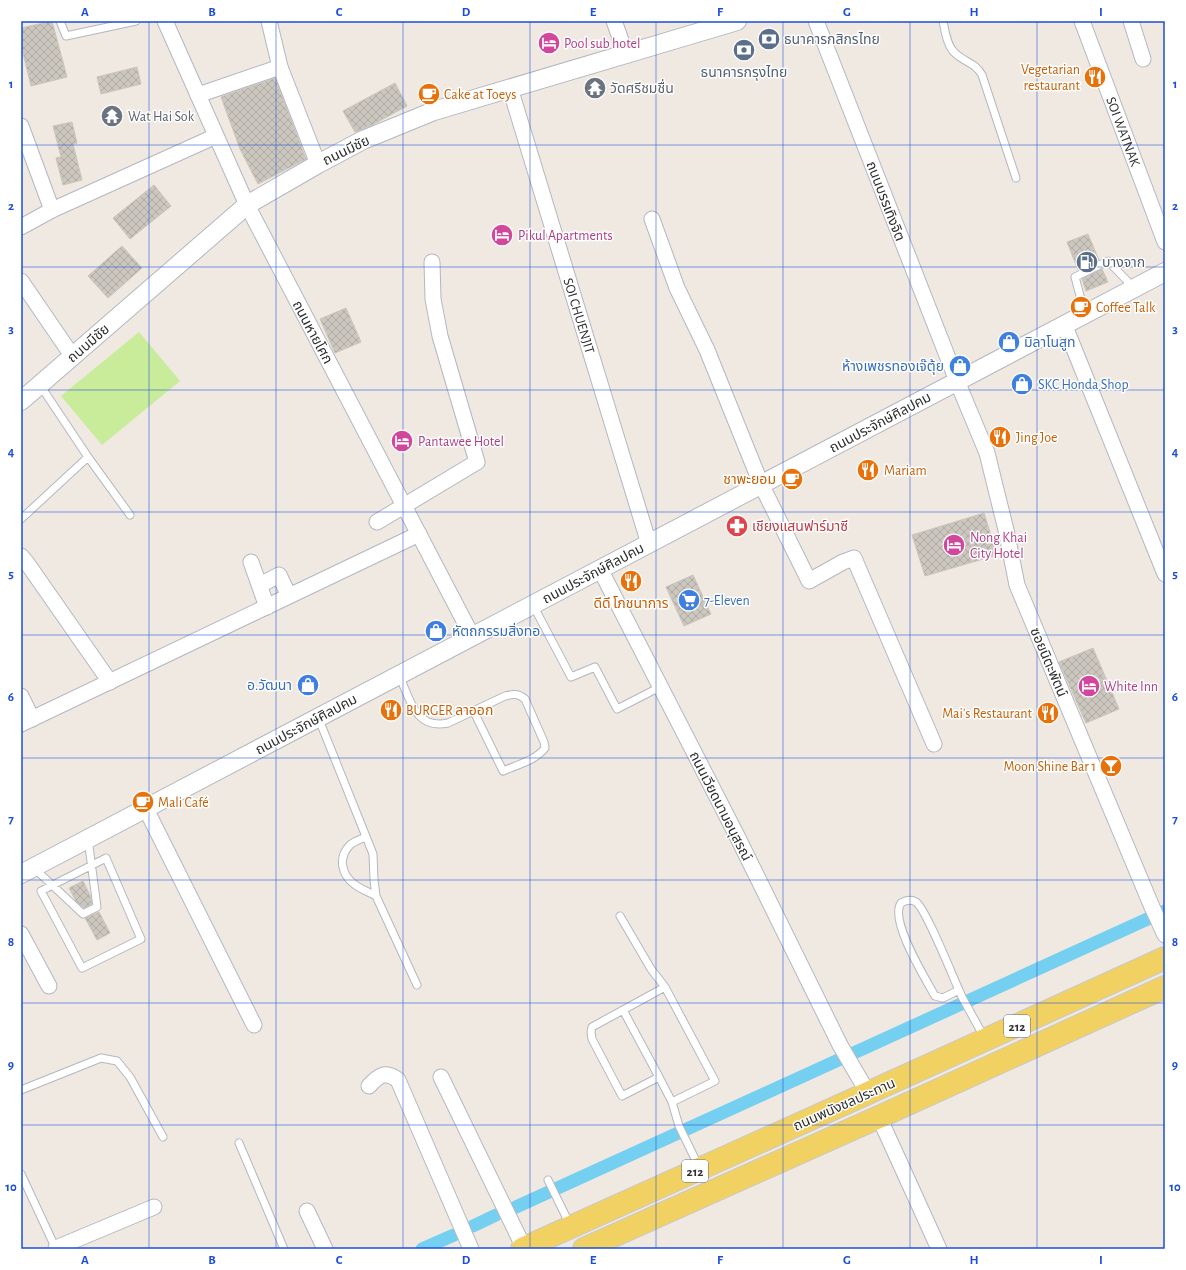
<svg xmlns="http://www.w3.org/2000/svg" width="1186" height="1270" viewBox="0 0 1186 1270" font-family="'Alegreya Sans','Noto Sans Thai',sans-serif">
<style>
.pitch{fill:#c9ec9a}
.lines{fill:none;stroke-linecap:round;stroke-linejoin:round}
.canal{stroke:#75cff0;stroke-width:13}
.building{fill:url(#building-cross-hatch);stroke:#cbc5ba}
.service-casing{stroke:#b4b7c1;stroke-width:9}
.minor-casing{stroke:#b4b7c1;stroke-width:17}
.tertiary-casing{stroke:#b4b7c1;stroke-width:20}
.primary-casing{stroke:#c9c9c9;stroke-width:24}
.service{stroke:#fff;stroke-width:7}
.minor{stroke:#fff;stroke-width:15}
.tertiary{stroke:#fff;stroke-width:18}
.primary{stroke:#f2d163;stroke-width:22}
.grid{fill:none;stroke:#1d4ed8;stroke-width:1;stroke-opacity:0.55}
.labels{text-anchor:middle;stroke-width:3;stroke-linejoin:round;paint-order:stroke}
.shield{fill:#fff;stroke:#6d6d6d;stroke-width:1}
.shield-label{font-size:13px;font-weight:bold;fill:#2e2e2e}
.service-label{font-size:14px;fill:#4e5e75;stroke:#fff;text-anchor:start}
.hotel-label{font-size:14px;fill:#b23c85;stroke:#fff;text-anchor:start}
.food-label{font-size:14px;fill:#c56008;stroke:#fff;text-anchor:start}
.worship-label{font-size:14px;fill:#5b616d;stroke:#fff;text-anchor:start}
.street-label{font-size:14px;fill:#2e2e2e;stroke:#fff}
.shop-label{font-size:14px;fill:#366cbe;stroke:#fff;text-anchor:start}
.health-label{font-size:14px;fill:#be3a42;stroke:#fff;text-anchor:start}
.neatline{fill:none;stroke:#1d4ed8;stroke-width:1.5}
.grid-label{font-size:13px;text-anchor:middle;font-weight:bold;fill:#1d4ed8}
</style>
<defs>
<pattern id="building-cross-hatch" width="8" height="8" patternUnits="userSpaceOnUse"><rect width="8" height="8" fill="#cbc7bf"/><path d="M0 0l8 8M0 8l8-8" fill="none" stroke="#afaba4"/></pattern>
</defs>
<rect width="100%" height="100%" fill="#efe9e1"/>
<path class="pitch" d="M 139,332 L 180,381 L 102,445 L 61,396 Z"/>
<g class="lines">
<path class="canal" d="M 516,1207 L 1165,911
M 473,1226 L 496,1215
M 422,1249 L 454,1235"/>
</g>
<path class="building" d="M 52,21 L 67,77 L 31,86 L 21,45 L 21,28 Z
M 137,67 L 141,84 L 101,94 L 97,77 Z
M 275,78 L 306,159 L 258,184 L 240,149 L 221,97 Z
M 395,83 L 407,106 L 372,125 L 355,132 L 343,111 Z
M 72,122 L 77,143 L 73,144 L 82,180 L 63,185 L 56,158 L 61,157 L 53,126 Z
M 154,185 L 171,206 L 130,239 L 113,218 Z
M 1088,234 L 1099,260 L 1078,270 L 1067,242 Z
M 122,246 L 142,268 L 108,298 L 88,276 Z
M 1102,269 L 1108,282 L 1086,291 L 1082,279 Z
M 346,308 L 361,342 L 335,353 L 320,319 Z
M 984,513 L 997,555 L 925,576 L 912,535 Z
M 693,575 L 711,614 L 684,626 L 666,587 Z
M 1093,648 L 1119,709 L 1086,723 L 1059,662 Z
M 83,881 L 90,895 L 92,904 L 84,908 L 76,901 L 69,888 Z
M 99,912 L 110,933 L 97,940 L 85,918 Z"/>
<g class="lines">
<g class="service-casing">
<path id="service" d="M 60,21 L 66,36 L 136,21
M 943,21 C 945,31 947,46 955,53 C 964,62 976,63 982,75 L 1016,178
M 1085,314 L 1075,277 L 1108,261 L 1134,288
M 40,385 L 88,457 L 130,515
M 21,519 L 88,457
M 533,605 L 571,677 L 595,667 L 617,709 L 660,687
M 399,675 C 410,699 415,730 448,723 L 505,696 C 513,694 518,693 525,699 L 544,742 L 545,748 C 536,760 517,765 503,771 L 474,712
M 318,717 L 373,854 L 374,880 L 376,896 L 417,985
M 366,837 C 361,839 354,841 350,845 C 338,857 341,874 354,884 C 360,889 369,892 376,896
M 106,858 L 141,939 L 82,968 L 41,891 Z
M 34,868 L 83,914 L 97,907 L 88,839
M 620,916 L 651,969 L 665,987 L 715,1081 L 672,1102 L 679,1126 L 699,1167
M 665,987 L 592,1027 L 591,1032 L 592,1039 L 622,1096 L 659,1077 L 672,1102
M 959,990 L 943,998 L 935,996 C 925,978 889,920 901,903 C 906,900 911,899 916,902 C 926,909 952,975 959,990 L 962,997 L 984,1037
M 623,1010 L 659,1077
M 21,1090 L 101,1058 L 117,1061 L 130,1077 L 163,1137
M 239,1143 L 284,1249
M 21,1174 L 56,1249
M 548,1180 L 570,1225"/>
</g>
<g class="minor-casing">
<g id="minor">
<path d="M 165,21 L 247,205 L 472,636"/>
<path d="M 269,21 L 280,67"/>
<path d="M 614,21 L 626,54"/>
<path d="M 816,21 L 957,381 L 987,453 L 1006,530 L 1017,585 L 1152,907 L 1165,935"/>
<path id="s1" d="M 1082,21 L 1165,242"/>
<path d="M 1131,21 L 1143,59"/>
<path id="s2" d="M 510,88 L 649,544"/>
<path d="M 198,95 L 280,67 L 318,164"/>
<path d="M 21,126 L 52,210"/>
<path d="M 652,219 L 677,288 L 707,350 L 761,484 L 809,581 L 843,562 L 854,558 L 934,744"/>
<path d="M 21,227 L 52,210 L 216,136"/>
<path d="M 21,281 L 73,357"/>
<path d="M 1064,324 L 1165,574"/>
<path d="M 377,522 L 477,462 L 440,336 L 433,299 L 432,262"/>
<path d="M 21,556 L 27,563 L 110,682"/>
<path d="M 251,562 L 267,607"/>
<path d="M 600,569 L 737,836 L 840,1045 L 868,1093"/>
<path d="M 260,585 L 279,575 L 289,596"/>
<path d="M 21,696 L 32,719"/>
<path d="M 21,724 L 419,534"/>
<path d="M 146,809 L 254,1025"/>
<path d="M 21,934 L 49,986"/>
<path d="M 441,1077 L 524,1248"/>
<path d="M 369,1086 C 378,1076 385,1070 398,1080 L 471,1249"/>
<path d="M 879,1117 L 939,1249"/>
<path d="M 307,1211 L 325,1249"/>
<path d="M 56,1248 L 154,1207"/>
</g>
</g>
<g class="tertiary-casing">
<path id="tertiary" d="M 21,401 L 247,205 L 318,164 L 363,140 L 434,111 L 737,21
M 21,874 L 1165,272"/>
</g>
<g class="primary-casing">
<path id="primary" d="M 522,1249 L 868,1093 L 1165,958
M 584,1249 L 879,1117 L 1165,987"/>
</g>
<use href="#service" class="service"/>
<use href="#minor" class="minor"/>
<use href="#tertiary" class="tertiary"/>
<use href="#primary" class="primary"/>
</g>
<path class="grid" d="M 149,21 L 149,1249M 276,21 L 276,1249M 403,21 L 403,1249M 530,21 L 530,1249M 656,21 L 656,1249M 783,21 L 783,1249M 910,21 L 910,1249M 1037,21 L 1037,1249M 21,145 L 1165,145M 21,267 L 1165,267M 21,390 L 1165,390M 21,512 L 1165,512M 21,635 L 1165,635M 21,758 L 1165,758M 21,880 L 1165,880M 21,1003 L 1165,1003M 21,1125 L 1165,1125"/>
<defs>
<g id="bank-disc" transform="scale(1.15)"><circle r="9.5" fill="#5c6f8a" stroke="#fff"/><path d="M-6-4H6V4H-6ZM0-2.3a2.3 2.3 0 1 0 0 4.6a2.3 2.3 0 1 0 0-4.6Z" fill="#fff"/></g>
<g id="hotel-disc" transform="scale(1.15)"><circle r="9.5" fill="#d1479c" stroke="#fff"/><path d="M-6-4.5h1.5V1H6V5H4.5V3h-9V5H-6ZM-4 0a1.8 1.8 0 1 1 3.6 0ZM.5 0V-2.5h3Q6-2.5 6 0Z" fill="#fff"/></g>
<g id="restaurant-disc" transform="scale(1.15)"><circle r="9.5" fill="#e8710a" stroke="#fff"/><path d="M-5-6h1v4h1v-4h1v4h1v-4h1v5L-1.5 .5V6h-2V.5L-5-1ZM5-6V6H3V1.5H1.5Q1.5-4 5-6Z" fill="#fff"/></g>
<g id="temple-disc" transform="scale(1.15)"><circle r="9.5" fill="#6b7280" stroke="#fff"/><path d="M0-6L5-2H3V0L6.5 2.5H4V6H1.5V3h-3V6H-4V2.5H-6.5L-3 0V-2H-5Z" fill="#fff"/></g>
<g id="cafe-disc" transform="scale(1.15)"><circle r="9.5" fill="#e8710a" stroke="#fff"/><path d="M-5.5-4.5H6V0H3Q3 3.5 0 3.5H-2.5Q-5.5 3.5-5.5 0ZM3-3.2v2h1.7v-2ZM-6 4.5H4V6H-6Z" fill="#fff"/></g>
<g id="fuel-disc" transform="scale(1.15)"><circle r="9.5" fill="#5c6f8a" stroke="#fff"/><path d="M-5.5-6h7V0h2V4h1.3V-2.5L3-4.5l.8-.8L6-3V5H2.5V1h-1V6h-7ZM-4.2-4.7v3.2H.2V-4.7Z" fill="#fff"/></g>
<g id="shop-disc" transform="scale(1.15)"><circle r="9.5" fill="#3f7fe0" stroke="#fff"/><path d="M-5-2.5h2.3a2.7 3.5 0 0 1 5.4 0H5L5.5 6h-11ZM-1.5-2.5h3a1.5 2.3 0 0 0-3 0Z" fill="#fff"/></g>
<g id="pharmacy-disc" transform="scale(1.15)"><circle r="9.5" fill="#e0444e" stroke="#fff"/><path d="M-2-6h4v4h4v4h-4v4h-4v-4h-4v-4h4Z" fill="#fff"/></g>
<g id="supermarket-disc" transform="scale(1.15)"><circle r="9.5" fill="#3f7fe0" stroke="#fff"/><path d="M-6-5.5h2.5l.6 2H6L4.5 2H-2.5L-4.4-4H-6ZM-1.5 3.2a1.3 1.3 0 1 0 .1 0ZM3 3.2a1.3 1.3 0 1 0 .1 0Z" fill="#fff"/></g>
<g id="bar-disc" transform="scale(1.15)"><circle r="9.5" fill="#e8710a" stroke="#fff"/><path d="M-6-5H6L.8 .8V4.5H3.5V6h-7V4.5H-.8V.8Z" fill="#fff"/></g>
</defs>
<g fill-rule="evenodd">
<use href="#bank-disc" x="769" y="39"/>
<use href="#hotel-disc" x="549" y="43"/>
<use href="#bank-disc" x="744" y="50"/>
<use href="#restaurant-disc" x="1095" y="77"/>
<use href="#temple-disc" x="595" y="88"/>
<use href="#cafe-disc" x="429" y="94"/>
<use href="#temple-disc" x="112" y="116"/>
<use href="#hotel-disc" x="502" y="235"/>
<use href="#fuel-disc" x="1087" y="262"/>
<use href="#cafe-disc" x="1081" y="307"/>
<use href="#shop-disc" x="1009" y="342"/>
<use href="#shop-disc" x="960" y="366"/>
<use href="#shop-disc" x="1022" y="384"/>
<use href="#restaurant-disc" x="1000" y="437"/>
<use href="#hotel-disc" x="402" y="441"/>
<use href="#restaurant-disc" x="868" y="470"/>
<use href="#cafe-disc" x="792" y="479"/>
<use href="#pharmacy-disc" x="737" y="526"/>
<use href="#hotel-disc" x="954" y="545"/>
<use href="#restaurant-disc" x="631" y="581"/>
<use href="#supermarket-disc" x="689" y="600"/>
<use href="#shop-disc" x="436" y="631"/>
<use href="#shop-disc" x="308" y="685"/>
<use href="#hotel-disc" x="1089" y="686"/>
<use href="#restaurant-disc" x="391" y="710"/>
<use href="#restaurant-disc" x="1048" y="713"/>
<use href="#bar-disc" x="1111" y="766"/>
<use href="#cafe-disc" x="143" y="802"/>
</g>
<g class="labels">
<g class="shield">
<rect x="1004" y="1015" width="26" height="22" rx="3"/>
<rect x="682" y="1160" width="26" height="22" rx="3"/>
</g>
<g class="shield-label">
<text x="1017" y="1031">212</text>
<text x="695" y="1176">212</text>
</g>
<g class="service-label">
<text x="784" y="44">ธนาคารกสิกรไทย</text>
<text x="744" y="77" text-anchor="middle">ธนาคารกรุงไทย</text>
<text x="1102" y="267">บางจาก</text>
</g>
<g class="hotel-label">
<text x="564" y="48">Pool sub hotel</text>
<text x="518" y="240">Pikul Apartments</text>
<text x="418" y="446">Pantawee Hotel</text>
<text x="970" y="542">Nong Khai<tspan x="970" dy="16">City Hotel</tspan></text>
<text x="1104" y="691">White Inn</text>
</g>
<g class="food-label">
<text x="1080" y="74" text-anchor="end">Vegetarian<tspan x="1080" dy="16">restaurant</tspan></text>
<text x="444" y="99">Cake at Toeys</text>
<text x="1096" y="312">Coffee Talk</text>
<text x="1016" y="442">Jing Joe</text>
<text x="884" y="475">Mariam</text>
<text x="776" y="484" text-anchor="end">ชาพะยอม</text>
<text x="631" y="608" text-anchor="middle">ดีดี โภชนาการ</text>
<text x="406" y="715">BURGER ลาออก</text>
<text x="1032" y="718" text-anchor="end">Mai's Restaurant</text>
<text x="1096" y="771" text-anchor="end">Moon Shine Bar 1</text>
<text x="158" y="807">Mali Café</text>
</g>
<g class="worship-label">
<text x="610" y="93">วัดศรีชมชื่น</text>
<text x="128" y="121">Wat Hai Sok</text>
</g>
<g class="street-label">
<text dy="5" stroke="none"><textPath href="#s1" startOffset="118">SOI WATNAK</textPath></text>
<text transform="translate(346 150) rotate(-26)" y="5">ถนนมีชัย</text>
<text transform="translate(886 201) rotate(69)" y="5">ถนนบรรเทิงจิต</text>
<text dy="5" stroke="none"><textPath href="#s2" startOffset="238">SOI CHUENJIT</textPath></text>
<text transform="translate(313 332) rotate(62)" y="5">ถนนหายโศก</text>
<text transform="translate(88 343) rotate(-41)" y="5">ถนนมีชัย</text>
<text transform="translate(880 422) rotate(-28)" y="5">ถนนประจักษ์ศิลปคม</text>
<text transform="translate(593 573) rotate(-28)" y="5">ถนนประจักษ์ศิลปคม</text>
<text transform="translate(1049 662) rotate(67)" y="5">ซอยนิตะพัตน์</text>
<text transform="translate(306 724) rotate(-28)" y="5">ถนนประจักษ์ศิลปคม</text>
<text transform="translate(721 806) rotate(63)" y="5">ถนนเวียดนามอนุสรณ์</text>
<text transform="translate(844 1104) rotate(-24)" y="5">ถนนพนังชลประทาน</text>
</g>
<g class="shop-label">
<text x="1024" y="347">มิลาโนสูท</text>
<text x="944" y="371" text-anchor="end">ห้างเพชรทองเจ๊ตุ้ย</text>
<text x="1038" y="389">SKC Honda Shop</text>
<text x="704" y="605">7-Eleven</text>
<text x="452" y="636">หัตถกรรมสิ่งทอ</text>
<text x="292" y="690" text-anchor="end">อ.วัฒนา</text>
</g>
<g class="health-label">
<text x="752" y="531">เชียงแสนฟาร์มาซี</text>
</g>
</g>
<rect width="1186" height="1270" fill="none" stroke="#ffffff" stroke-width="44"/>
<rect x="22" y="22" width="1142" height="1226" class="neatline"/>
<g class="grid-label">
<text x="85" y="16">A</text>
<text x="212" y="16">B</text>
<text x="339" y="16">C</text>
<text x="466" y="16">D</text>
<text x="593" y="16">E</text>
<text x="720" y="16">F</text>
<text x="847" y="16">G</text>
<text x="974" y="16">H</text>
<text x="1101" y="16">I</text>
<text x="11" y="88">1</text>
<text x="1175" y="88">1</text>
<text x="11" y="210">2</text>
<text x="1175" y="210">2</text>
<text x="11" y="333">3</text>
<text x="1175" y="333">3</text>
<text x="11" y="456">4</text>
<text x="1175" y="456">4</text>
<text x="11" y="578">5</text>
<text x="1175" y="578">5</text>
<text x="11" y="701">6</text>
<text x="1175" y="701">6</text>
<text x="11" y="823">7</text>
<text x="1175" y="823">7</text>
<text x="11" y="946">8</text>
<text x="1175" y="946">8</text>
<text x="11" y="1069">9</text>
<text x="1175" y="1069">9</text>
<text x="11" y="1191">10</text>
<text x="1175" y="1191">10</text>
<text x="85" y="1264">A</text>
<text x="212" y="1264">B</text>
<text x="339" y="1264">C</text>
<text x="466" y="1264">D</text>
<text x="593" y="1264">E</text>
<text x="720" y="1264">F</text>
<text x="847" y="1264">G</text>
<text x="974" y="1264">H</text>
<text x="1101" y="1264">I</text>
</g>
</svg>
